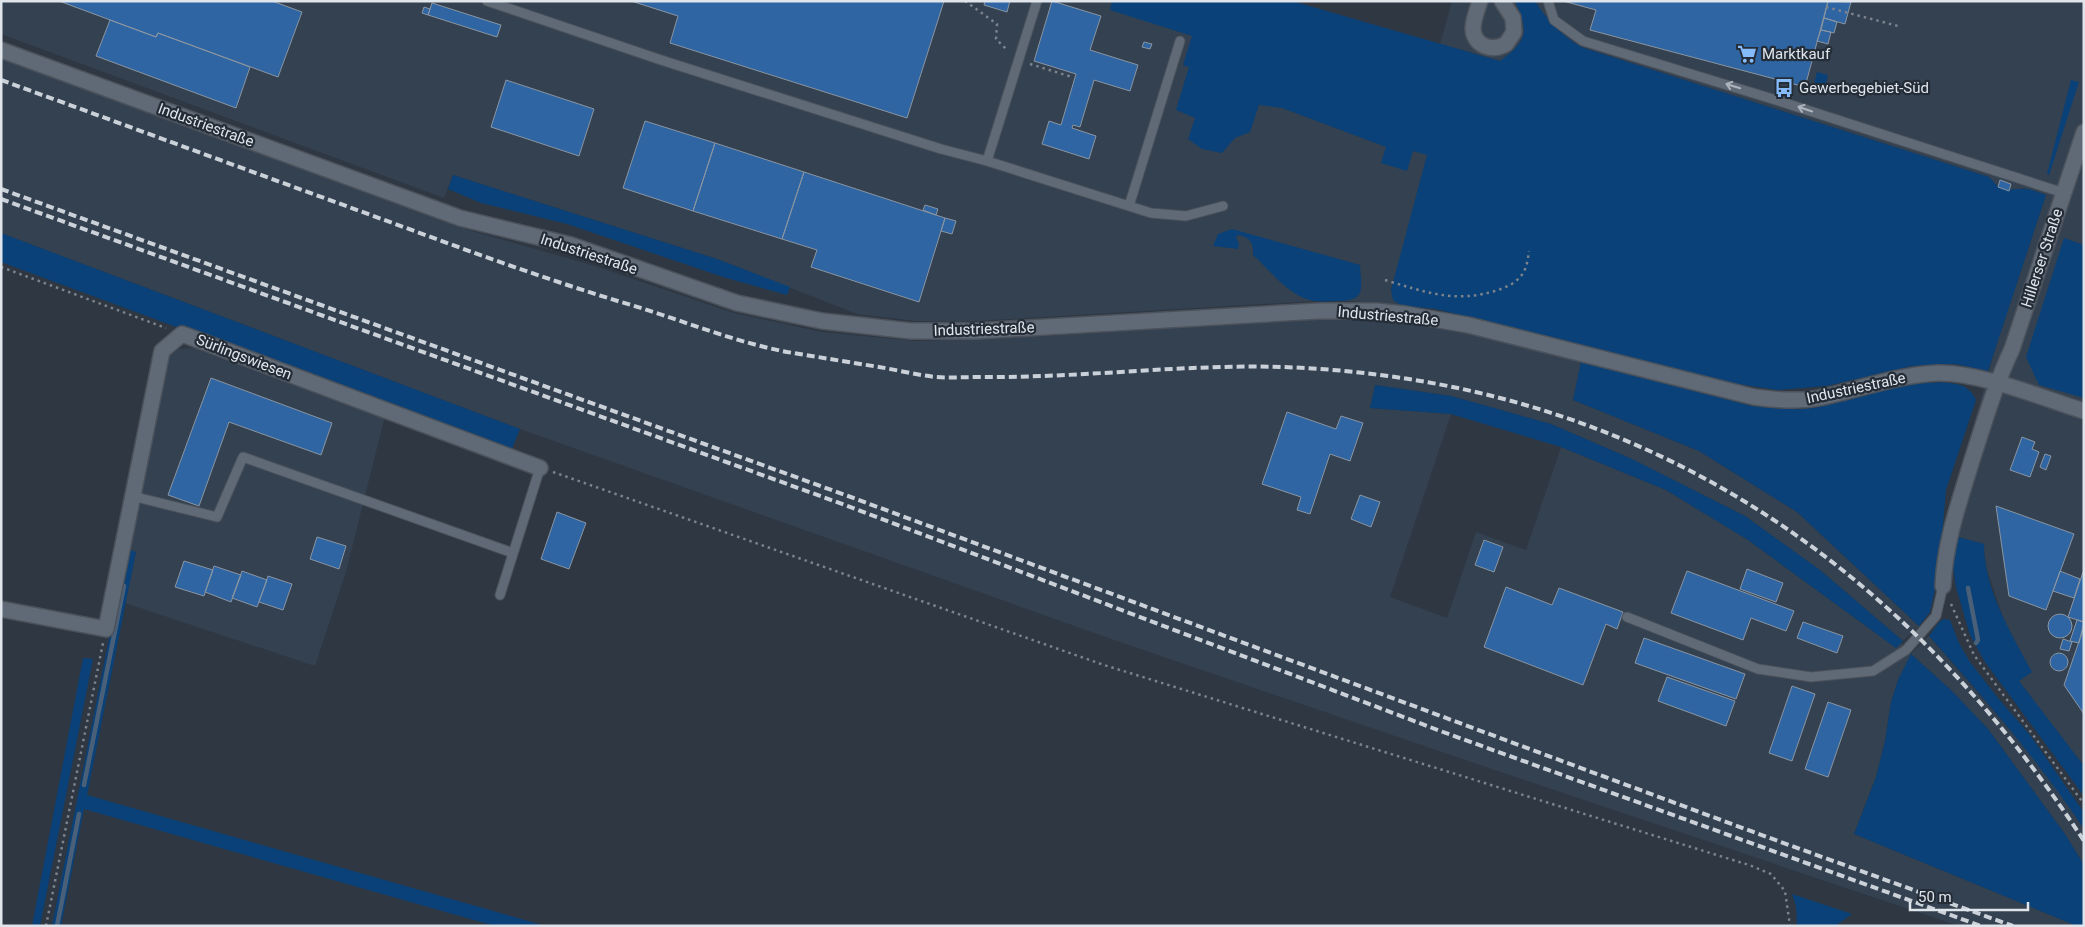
<svg xmlns="http://www.w3.org/2000/svg" width="2085" height="927" viewBox="0 0 2085 927" font-family="Roboto,sans-serif">
<style>
.built{fill:#344151}
.green{fill:#094178}
.lines{fill:none;stroke-linecap:round;stroke-linejoin:round}
.stream{stroke:#4a6078;stroke-width:4.5}
.building{fill:#2f65a2;stroke:#8a95a1}
.service-casing{stroke:#4b525b;stroke-width:11}
.minor-casing{stroke:#4b525b;stroke-width:18}
.path{stroke:#7c838c;stroke-width:2.5;stroke-dasharray:2.5 4;stroke-linecap:butt}
.service{stroke:#606a76;stroke-width:9}
.minor{stroke:#606a76;stroke-width:15}
.rail{stroke:#cbd1d8;stroke-width:4;stroke-dasharray:8 4;stroke-linecap:butt}
.oneway{stroke:#adb4bd}
.labels{text-anchor:middle;stroke-width:4.5;stroke-linejoin:round;paint-order:stroke}
.poi-label{font-size:15px;fill:#e0e5ec;stroke:#242d37;text-anchor:start}
.street-label{font-size:15px;fill:#e0e5ec;stroke:#242d37}
</style>
<rect width="100%" height="100%" fill="#2e3742"/>
<path class="built" d="M 1,1 L 1292,1 L 1472,123 L 1436,309 L 1351,301 L 1315,301 L 960,322 L 916,321 L 857,314 L 717,259 L 453,175 L 444,198 L 1,34 Z
M 1452,1 L 2084,1 L 2084,766 L 2018,681 L 2004,620 L 1987,570 L 1983,544 L 1958,537 L 1942,536 L 1996,346 L 2046,195 L 2024,188 L 2009,191 L 1998,187 L 1989,177 L 1581,47 L 1500,61 L 1440,44 Z
M 1,59 L 458,227 L 595,266 L 734,313 L 822,332 L 915,341 L 1049,336 L 1288,320 L 1333,319 L 1416,324 L 1465,333 L 1581,362 L 1573,400 L 1699,451 L 1797,512 L 1919,626 L 1903,641 L 1820,570 L 1745,516 L 1632,459 L 1551,424 L 1451,396 L 1375,385 L 1370,408 L 1451,414 L 1390,597 L 1447,618 L 1476,532 L 1526,550 L 1561,447 L 1666,490 L 1748,540 L 1896,648 L 1901,643 L 1911,654 L 1929,636 L 2023,745 L 2054,784 L 2084,829 L 2084,865 L 2065,834 L 1988,729 L 1952,691 L 1911,654 L 1898,680 L 1891,702 L 1885,741 L 1876,777 L 1854,834 L 2077,926 L 1959,926 L 1471,762 L 1117,641 L 520,429 L 1,233 Z
M 193,348 L 385,416 L 346,572 L 315,666 L 125,603 L 136,552 L 130,550 L 169,357 L 178,349 Z"/>
<path class="green" d="M 1112,1 L 1292,1 L 1500,61 C 1528,40 1529,33 1515,1 L 1535,1 C 1547,20 1561,35 1581,47 L 1989,177 C 2004,194 2004,189 2023,189 C 2030,188 2039,193 2046,195 L 1988,371 L 1955,364 L 1912,366 L 1827,386 L 1777,390 L 1718,381 L 1460,315 L 1436,309 L 1402,306 L 1393,300 L 1391,290 L 1427,155 L 1413,151 L 1407,171 L 1381,163 L 1386,147 L 1282,108 L 1259,105 L 1250,132 L 1235,138 L 1222,153 L 1202,149 L 1188,139 L 1195,118 L 1176,110 L 1189,67 L 1183,65 L 1192,36 L 1110,10 Z
M 1817,72 L 1828,75 L 1823,95 L 1812,92 Z
M 2071,80 L 2079,82 L 2049,175 L 2047,174 Z
M 453,175 L 717,259 L 790,287 L 787,295 L 723,277 L 567,224 L 481,203 L 448,189 Z
M 1232,229 L 1360,265 C 1361,288 1367,301 1338,301 C 1330,301 1322,302 1314,301 C 1289,297 1271,271 1253,255 C 1254,242 1249,237 1238,235 L 1236,238 L 1239,243 L 1238,249 L 1213,246 L 1218,234 Z
M 1,233 L 520,429 L 511,451 L 1,262 Z
M 2064,238 L 2084,245 L 2084,398 L 2039,385 L 2026,357 Z
M 1581,362 L 1752,406 C 1772,408 1793,411 1813,408 C 1854,401 1915,376 1956,384 C 1966,386 1972,391 1976,400 L 1946,490 L 1942,536 L 1934,594 L 1930,612 L 1919,626 L 1797,512 L 1699,451 L 1573,400 Z
M 1375,385 L 1451,396 L 1551,424 L 1632,459 L 1745,516 L 1820,570 L 1903,641 L 1896,648 L 1748,540 L 1666,490 L 1561,447 L 1451,414 L 1370,408 Z
M 1958,537 L 1984,544 C 1984,589 2011,633 2032,672 L 2019,681 L 2084,766 L 2084,796 L 1985,662 L 1970,635 L 1956,587 L 1953,567 L 1952,556 Z
M 130,550 L 136,552 L 87,795 L 546,926 L 495,926 L 84,809 L 61,926 L 52,926 L 124,563 Z
M 1944,619 L 1950,620 L 1959,643 L 1970,662 L 1998,698 L 2030,735 L 2081,808 L 2084,813 L 2084,829 C 2038,760 1984,698 1929,636 L 1940,621 Z
M 1911,654 L 1952,691 L 1988,729 L 2065,834 L 2084,865 L 2084,926 L 2077,926 L 1854,834 L 1876,777 L 1885,741 L 1891,702 L 1898,680 Z
M 83,658 L 93,659 L 40,926 L 32,926 Z
M 1792,894 L 1852,914 L 1835,926 L 1797,926 L 1796,906 Z"/>
<g class="lines">
<path class="stream" d="M 1968,588 L 1978,640 L 1976,643
M 84,785 L 124,586
M 57,926 L 79,814"/>
</g>
<path class="building" d="M 59,1 L 272,1 L 302,12 L 278,77 L 158,33 L 156,37 Z
M 631,1 L 944,1 L 907,118 L 670,43 L 678,16 Z
M 985,1 L 1010,1 L 1007,12 L 984,5 Z
M 1052,1 L 1101,16 L 1090,50 L 1138,65 L 1130,91 L 1094,80 L 1080,127 L 1073,125 L 1072,128 L 1096,136 L 1089,159 L 1042,144 L 1049,121 L 1061,125 L 1076,74 L 1034,61 Z
M 1563,1 L 1828,1 L 1805,87 L 1590,30 L 1596,10 Z
M 1828,1 L 1851,2 L 1845,24 L 1824,18 Z
M 432,3 L 501,25 L 497,37 L 428,15 Z
M 424,7 L 430,9 L 428,15 L 422,13 Z
M 1824,18 L 1837,22 L 1834,33 L 1821,30 Z
M 110,20 L 156,37 L 158,33 L 250,67 L 236,108 L 96,56 Z
M 1821,30 L 1831,32 L 1828,44 L 1817,41 Z
M 1144,42 L 1152,44 L 1150,49 L 1142,47 Z
M 506,80 L 594,109 L 579,156 L 491,127 Z
M 645,121 L 715,143 L 693,211 L 623,188 Z
M 715,143 L 804,172 L 782,239 L 693,211 Z
M 804,172 L 945,218 L 919,302 L 811,267 L 817,250 L 782,239 Z
M 2000,180 L 2011,184 L 2009,191 L 1998,187 Z
M 925,205 L 938,209 L 936,215 L 923,210 Z
M 945,218 L 956,221 L 952,234 L 941,231 Z
M 211,378 L 332,423 L 321,455 L 229,422 L 199,506 L 168,495 Z
M 1287,412 L 1336,429 L 1341,416 L 1363,423 L 1350,461 L 1330,454 L 1310,514 L 1297,510 L 1301,497 L 1262,484 Z
M 2022,437 L 2035,442 L 2032,449 L 2039,452 L 2030,477 L 2010,470 Z
M 2045,454 L 2051,456 L 2046,470 L 2040,467 Z
M 1360,495 L 1380,502 L 1371,527 L 1351,519 Z
M 1996,506 L 2074,534 L 2046,610 L 2009,596 Z
M 557,512 L 586,523 L 569,569 L 541,559 Z
M 317,537 L 346,546 L 339,569 L 310,559 Z
M 1484,540 L 1503,547 L 1494,572 L 1475,565 Z
M 184,561 L 213,570 L 204,596 L 175,587 Z
M 214,566 L 241,575 L 231,602 L 205,592 Z
M 1747,569 L 1783,583 L 1776,602 L 1740,589 Z
M 242,571 L 267,580 L 257,607 L 232,598 Z
M 1687,571 L 1794,611 L 1786,631 L 1751,618 L 1743,640 L 1671,613 Z
M 2060,571 L 2080,579 L 2074,598 L 2053,591 Z
M 2083,572 L 2084,572 L 2084,622 L 2068,617 Z
M 268,576 L 292,584 L 283,610 L 259,602 Z
M 1506,587 L 1552,605 L 1559,588 L 1623,612 L 1617,629 L 1606,624 L 1583,685 L 1484,647 Z
M2048 626a12 12 0 1 1 24 0a12 12 0 1 1-24 0Z
M 2077,620 L 2084,622 L 2079,643 L 2070,641 Z
M 1803,622 L 1843,636 L 1837,653 L 1797,638 Z
M 2084,627 L 2084,714 L 2064,685 Z
M 1644,638 L 1745,674 L 1736,699 L 1635,663 Z
M 2063,639 L 2072,642 L 2069,651 L 2060,649 Z
M2050 662a9 9 0 1 1 18 0a9 9 0 1 1-18 0Z
M 1667,677 L 1735,701 L 1726,726 L 1658,701 Z
M 1792,686 L 1815,694 L 1792,761 L 1769,753 Z
M 1828,702 L 1851,710 L 1828,777 L 1805,769 Z"/>
<g class="lines">
<g class="service-casing">
<path id="service" d="M 487,1 L 661,60 L 941,149 L 987,161 L 1151,213 L 1186,216 L 1223,206
M 1548,1 L 1554,20 L 1583,41 L 1779,101 L 2064,193
M 987,161 L 1037,1
M 1129,206 L 1180,41
M 132,496 L 217,517 L 243,457 L 513,553
M 500,595 L 540,468
M 1627,617 L 1758,669 L 1811,677 L 1873,671 L 1906,650 L 1936,616 L 1943,586"/>
</g>
<g class="minor-casing">
<path id="minor" d="M 1480,1 C 1477,10 1473,20 1473,29 C 1474,46 1492,52 1506,44 L 1514,32 L 1513,18 L 1502,1
M 1,50 L 460,218 L 571,245 L 737,303 L 822,321 L 911,331 L 976,331 L 1319,311 L 1376,311 L 1405,314 L 1468,325 L 1754,397 C 1775,400 1797,402 1818,398 C 1858,390 1896,375 1937,373 C 1980,372 2042,398 2084,411
M 1943,586 C 1945,541 1959,503 1972,460 C 1984,423 1995,385 2012,349 L 2084,132
M 1,609 L 106,629 L 162,351 L 182,334 L 540,468"/>
</g>
<path class="path" d="M 965,1 L 997,24 L 996,39 L 1008,51
M 1826,7 L 1898,26
M 1030,64 L 1072,77
M 1,267 L 166,328
M 1385,280 C 1425,292 1456,304 1498,290 C 1507,287 1518,282 1523,273 C 1527,267 1528,258 1529,251
M 553,472 L 1104,665 L 1749,865 L 1771,874 L 1785,891 L 1790,926
M 1951,604 L 1974,655 L 2084,804
M 46,926 L 103,643"/>
<use href="#service" class="service"/>
<use href="#minor" class="minor"/>
<path class="rail" d="M 1,80 C 117,122 233,165 349,207 C 439,240 529,274 621,302 C 677,318 730,341 787,352 C 818,357 848,362 879,367 C 897,370 917,375 936,377 C 951,378 966,377 982,377 C 1082,378 1182,364 1282,367 C 1630,379 1896,553 2084,841
M 1,189 L 848,496 L 1756,833 L 2013,926
M 1,199 L 845,505 L 1443,732 L 1981,926"/>
</g>
<defs><path id="oneway-shaft" d="M-6 0H5M1.5-3L5.5 0L1.5 3" fill="none" stroke-width="1.6" stroke-linecap="round" stroke-linejoin="round" transform="scale(1.25)"/></defs>
<g class="oneway">
<use href="#oneway-shaft" transform="translate(1733 86) rotate(-163)"/>
<use href="#oneway-shaft" transform="translate(1805 109) rotate(-161)"/>
</g>
<defs>
<g id="supermarket-bare" transform="scale(1.5)"><path d="M-6-5.5h2.5l.6 2H6L4.5 2H-2.5L-4.4-4H-6ZM-1.5 3.2a1.3 1.3 0 1 0 .1 0ZM3 3.2a1.3 1.3 0 1 0 .1 0Z" fill="#86bbfb" stroke="#242d37" stroke-width="2.5" paint-order="stroke"/></g>
<g id="bus-bare" transform="scale(1.5)"><path d="M-5-6H5V4H4V6H2V4H-2V6H-4V4H-5ZM-3.5-4V0h7V-4ZM-3.5 1.2v1.5H-2V1.2ZM2 1.2v1.5H3.5V1.2Z" fill="#86bbfb" stroke="#242d37" stroke-width="2.5" paint-order="stroke"/></g>
</defs>
<g fill-rule="evenodd">
<use href="#supermarket-bare" x="1747" y="54"/>
<use href="#bus-bare" x="1784" y="88"/>
</g>
<g class="labels">
<g class="poi-label">
<text x="1762" y="59">Marktkauf</text>
<text x="1799" y="93">Gewerbegebiet-Süd</text>
</g>
<g class="street-label">
<text transform="translate(206 125) rotate(20)" y="5">Industriestraße</text>
<text transform="translate(589 254) rotate(18)" y="5">Industriestraße</text>
<text transform="translate(2042 258) rotate(-72)" y="5">Hillerser Straße</text>
<text transform="translate(1388 316) rotate(5)" y="5">Industriestraße</text>
<text transform="translate(984 329) rotate(-2)" y="5">Industriestraße</text>
<text transform="translate(244 357) rotate(21)" y="5">Sürlingswiesen</text>
<text transform="translate(1856 388) rotate(-12)" y="5">Industriestraße</text>
</g>
</g>
<rect width="2085" height="927" fill="none" stroke="#e0e5ec" stroke-width="5"/>
<path d="M1910 902v8h118v-8" fill="none" stroke="#e0e5ec" stroke-width="2.5"/>
<text x="1918" y="902" font-size="15" fill="#e0e5ec" stroke="#242d37" stroke-width="4" paint-order="stroke">50 m</text>
</svg>
